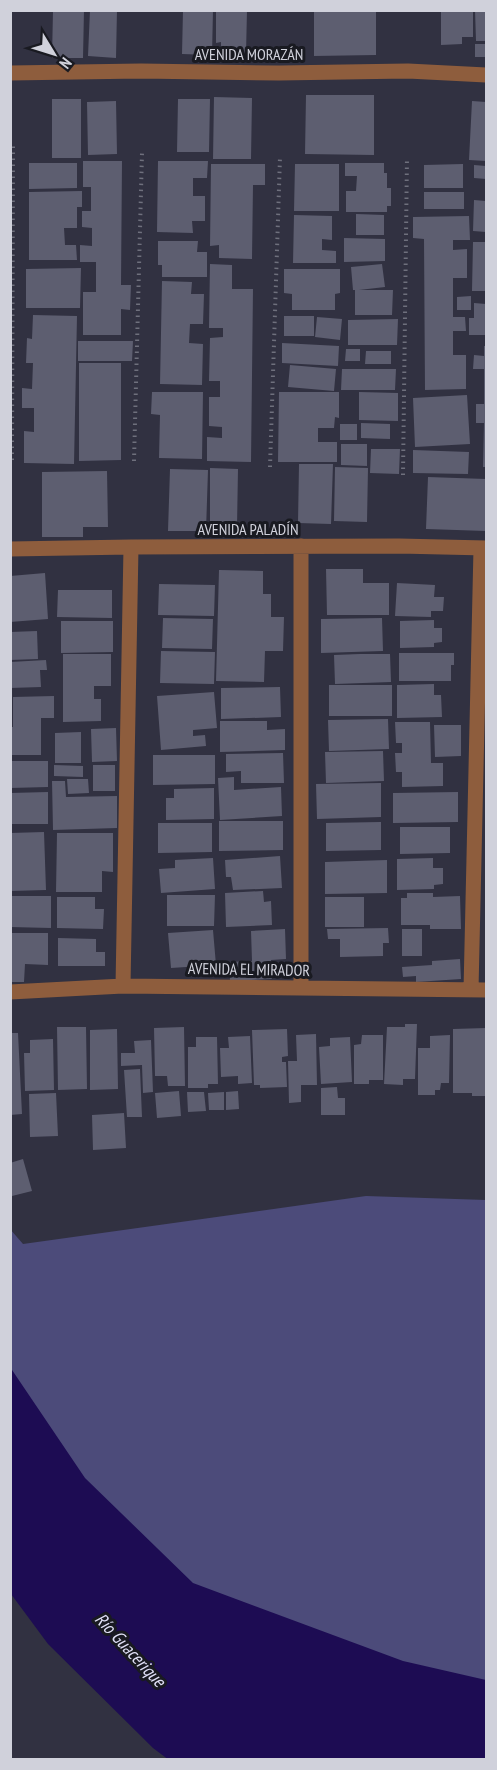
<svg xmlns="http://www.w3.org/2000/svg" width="497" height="1770" viewBox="0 0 497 1770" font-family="'PT Sans Narrow',sans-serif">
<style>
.green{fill:#4c4b7a}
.water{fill:#1d0c53}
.building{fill:#5d5e70}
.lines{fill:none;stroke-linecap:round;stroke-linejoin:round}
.path{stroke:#6f707d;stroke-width:4;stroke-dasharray:1.5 4.5;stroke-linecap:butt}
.minor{stroke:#8e5d3d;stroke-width:15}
.labels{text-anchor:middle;stroke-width:6;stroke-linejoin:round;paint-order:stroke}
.street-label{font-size:16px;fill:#d0d1db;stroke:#191a21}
.water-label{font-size:18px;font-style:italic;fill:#dfdff5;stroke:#191a21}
</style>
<rect width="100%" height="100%" fill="#313141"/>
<path class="green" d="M 366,1196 L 486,1200 L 486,1758 L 93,1577 L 11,1389 L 10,1229 L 23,1244 Z"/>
<path class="water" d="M 10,1367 L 85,1478 L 193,1583 L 403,1661 L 486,1680 L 486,1759 L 169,1760 L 153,1748 L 48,1644 L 11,1594 Z"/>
<path class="building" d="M 53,10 L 84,10 L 83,58 L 52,58 Z
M 90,10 L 117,10 L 116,58 L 88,56 Z
M 183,10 L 213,10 L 212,55 L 182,54 Z
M 216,10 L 247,10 L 246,54 L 232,53 L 232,48 L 221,48 L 221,42 L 216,43 Z
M 314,10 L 376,10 L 376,55 L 314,56 Z
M 441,10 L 473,10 L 473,37 L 462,37 L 462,44 L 441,45 Z
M 475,10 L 486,10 L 486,41 L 476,41 Z
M 475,44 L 486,44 L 486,57 L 475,57 Z
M 306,95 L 374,95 L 374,155 L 305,154 Z
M 214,97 L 252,98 L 251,159 L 213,159 Z
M 52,99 L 81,99 L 81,158 L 52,158 Z
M 178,99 L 210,99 L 209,152 L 177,152 Z
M 116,101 L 117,154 L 88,155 L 87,102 Z
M 472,101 L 486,102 L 486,161 L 469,160 Z
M 83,161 L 122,161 L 121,285 L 131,285 L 130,310 L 121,309 L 121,335 L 83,335 L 83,292 L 96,292 L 96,262 L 80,262 L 80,245 L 92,246 L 92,228 L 82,227 L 82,211 L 91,211 L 91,187 L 83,187 Z
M 158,161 L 208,161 L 207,178 L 193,178 L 193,196 L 205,196 L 205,221 L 192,221 L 193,233 L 157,232 Z
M 29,163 L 77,163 L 77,188 L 29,189 Z
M 345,163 L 384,163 L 384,173 L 387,173 L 387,188 L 391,188 L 391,206 L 387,206 L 387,212 L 346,212 L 346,191 L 356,191 L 357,176 L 345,176 Z
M 211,164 L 265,164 L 265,185 L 253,185 L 252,259 L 219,258 L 219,245 L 210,246 Z
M 295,164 L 339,164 L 339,211 L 294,211 Z
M 463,164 L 463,188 L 424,188 L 424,165 Z
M 474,165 L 486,166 L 486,179 L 474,178 Z
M 82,191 L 82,207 L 77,207 L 77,228 L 64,228 L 65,245 L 76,245 L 77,260 L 29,260 L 29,192 Z
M 424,192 L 464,192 L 464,209 L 424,209 Z
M 474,200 L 486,201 L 486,232 L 473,231 Z
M 356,214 L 384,215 L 384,235 L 356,235 Z
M 294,215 L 332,216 L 332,240 L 322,239 L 322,250 L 336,251 L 336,263 L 293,263 Z
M 469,216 L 470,240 L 453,240 L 453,250 L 467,249 L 467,278 L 453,278 L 453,317 L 465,317 L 466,331 L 453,331 L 453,355 L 466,355 L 466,389 L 425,390 L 424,239 L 413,238 L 413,217 Z
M 344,238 L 385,239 L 385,261 L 344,262 Z
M 158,241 L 198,241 L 197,252 L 207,252 L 207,277 L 162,277 L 162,265 L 158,265 Z
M 473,242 L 486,242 L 486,291 L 472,291 Z
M 210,264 L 232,265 L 232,289 L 253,289 L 251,462 L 207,461 L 207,437 L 222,438 L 222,427 L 209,426 L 209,397 L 220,397 L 220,381 L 209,381 L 210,338 L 223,337 L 223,328 L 209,328 Z
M 382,264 L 385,287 L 359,290 L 393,290 L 392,315 L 355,315 L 355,290 L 353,290 L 351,267 Z
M 81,268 L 80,308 L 26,308 L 26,269 Z
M 284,269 L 340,269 L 340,293 L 335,294 L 335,310 L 292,310 L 292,294 L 284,293 Z
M 162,281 L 192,282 L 191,294 L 204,294 L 203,324 L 190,324 L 189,343 L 203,344 L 202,385 L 160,384 Z
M 471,296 L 471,310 L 457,310 L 457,297 Z
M 474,303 L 486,304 L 486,335 L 469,335 L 469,318 L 474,318 Z
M 33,315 L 77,316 L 74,464 L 24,463 L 24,431 L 34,432 L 34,408 L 22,408 L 22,388 L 32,389 L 33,363 L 26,363 L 27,338 L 32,339 Z
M 284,316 L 314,316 L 314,336 L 284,336 Z
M 317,317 L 342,319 L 340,340 L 315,337 Z
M 398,319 L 397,345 L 348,345 L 348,320 Z
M 78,341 L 133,341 L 132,361 L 78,361 Z
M 282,343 L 339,346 L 338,366 L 282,363 Z
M 484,346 L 486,346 L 486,467 L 483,467 L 484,423 L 476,423 L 476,404 L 484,404 L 484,369 L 473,369 L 474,355 L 484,356 Z
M 346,349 L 360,349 L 360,361 L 345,361 Z
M 366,351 L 391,351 L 391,364 L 365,364 Z
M 79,363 L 121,363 L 121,460 L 79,461 Z
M 290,365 L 336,369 L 334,391 L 288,387 Z
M 342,369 L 396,369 L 395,390 L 341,390 Z
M 152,392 L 203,392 L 202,459 L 159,458 L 160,415 L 151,414 Z
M 279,392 L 339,392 L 339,418 L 335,417 L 334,428 L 318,428 L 318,442 L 337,442 L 337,462 L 278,462 Z
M 359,392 L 398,393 L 398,421 L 359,420 Z
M 467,395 L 470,444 L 415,447 L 413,398 Z
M 361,423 L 390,424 L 390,439 L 361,438 Z
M 340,424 L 357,424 L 357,440 L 340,440 Z
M 341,444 L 367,444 L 367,466 L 341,465 Z
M 371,449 L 400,449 L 399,474 L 370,473 Z
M 413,450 L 469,452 L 468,474 L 413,473 Z
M 299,464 L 333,464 L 331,524 L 298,523 Z
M 335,467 L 368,468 L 367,522 L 334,521 Z
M 210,468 L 238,469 L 237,527 L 210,527 Z
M 170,469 L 208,470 L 206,531 L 168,531 Z
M 107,471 L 108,527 L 83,527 L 83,537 L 42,537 L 42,472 Z
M 428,477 L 486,479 L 486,531 L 426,529 Z
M 326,569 L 363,569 L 363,583 L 389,583 L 389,615 L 327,615 Z
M 219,570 L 263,571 L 263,594 L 271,594 L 271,617 L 284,617 L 283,651 L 265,651 L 264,682 L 216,681 Z
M 45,573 L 48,619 L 10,622 L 10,576 Z
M 397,583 L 435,585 L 434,597 L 444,597 L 443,611 L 431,611 L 431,617 L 395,616 Z
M 159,584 L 215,585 L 214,616 L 158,615 Z
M 58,590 L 112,590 L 112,618 L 57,617 Z
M 163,618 L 213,619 L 212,649 L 162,648 Z
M 382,618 L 383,651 L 321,653 L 321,619 Z
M 434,620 L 434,628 L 442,628 L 442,642 L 434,643 L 434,647 L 400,648 L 400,621 Z
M 61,621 L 113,621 L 113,652 L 61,653 Z
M 37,631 L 38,659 L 10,660 L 10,632 Z
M 161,651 L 215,652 L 214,684 L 160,683 Z
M 399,653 L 454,653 L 454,665 L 451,665 L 451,681 L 399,681 Z
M 63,654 L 111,654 L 111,686 L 94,686 L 94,699 L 101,699 L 101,721 L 63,722 Z
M 360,654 L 390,654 L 391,682 L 335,684 L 334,655 Z
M 46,660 L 47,670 L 40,670 L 41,687 L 10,688 L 10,662 Z
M 434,684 L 434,695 L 441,695 L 442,717 L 397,718 L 397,685 Z
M 329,685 L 392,685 L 392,716 L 329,716 Z
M 280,687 L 281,717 L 221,719 L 221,688 Z
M 214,692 L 217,728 L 193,730 L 193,736 L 205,735 L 206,746 L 161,750 L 157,696 Z
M 54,696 L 54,718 L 41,718 L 41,755 L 10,755 L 10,727 L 13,727 L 13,697 Z
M 388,719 L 389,749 L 329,751 L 328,720 Z
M 220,721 L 267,721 L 267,730 L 285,729 L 285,750 L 220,752 Z
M 395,722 L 430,722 L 431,763 L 443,763 L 443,786 L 402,787 L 402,772 L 396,772 L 395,753 L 402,753 L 402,743 L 396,743 Z
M 434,725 L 461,725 L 461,756 L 435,757 Z
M 116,728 L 117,761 L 92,762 L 91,729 Z
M 81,732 L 81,763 L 55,763 L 55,733 Z
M 383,751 L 384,781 L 326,783 L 325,752 Z
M 283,753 L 284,783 L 241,783 L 241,771 L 226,772 L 226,754 Z
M 153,755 L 215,755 L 215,784 L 153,785 Z
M 10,761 L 48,761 L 48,787 L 10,788 Z
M 54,765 L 83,766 L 83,777 L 54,776 Z
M 93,765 L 115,765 L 115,791 L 93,791 Z
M 234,777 L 234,790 L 281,787 L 282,816 L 220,820 L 218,778 Z
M 67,779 L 88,779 L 89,793 L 68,794 Z
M 52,781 L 65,781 L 66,797 L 117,796 L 117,828 L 53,830 Z
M 381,783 L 381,817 L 317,819 L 316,784 Z
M 214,788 L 214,819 L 166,820 L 166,798 L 174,798 L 174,789 Z
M 48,792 L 48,824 L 10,824 L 10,793 Z
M 458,792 L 458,822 L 393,823 L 393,793 Z
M 219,821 L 283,821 L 283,850 L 219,851 Z
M 381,822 L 381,850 L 326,851 L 326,823 Z
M 158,823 L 212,823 L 212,852 L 158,853 Z
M 400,827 L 450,827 L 450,853 L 400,854 Z
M 44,832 L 46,890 L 10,891 L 10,833 Z
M 57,833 L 113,833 L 113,872 L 102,871 L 102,892 L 56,892 Z
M 280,856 L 282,888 L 233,890 L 231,877 L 226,877 L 225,860 Z
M 213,858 L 215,889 L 161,893 L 159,869 L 175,868 L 175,860 Z
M 433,858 L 433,868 L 443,868 L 443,884 L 434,885 L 434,889 L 397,890 L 397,859 Z
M 387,860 L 387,893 L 325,894 L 325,862 Z
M 263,891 L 264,902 L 271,901 L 272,925 L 226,927 L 225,893 Z
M 407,893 L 433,893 L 433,897 L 460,896 L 461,929 L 430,929 L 430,925 L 401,925 L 401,898 L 407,898 Z
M 167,895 L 215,895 L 214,926 L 167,926 Z
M 10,896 L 51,896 L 51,928 L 10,927 Z
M 57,897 L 95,897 L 95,909 L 104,909 L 103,929 L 57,928 Z
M 325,897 L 364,897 L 364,927 L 325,927 Z
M 388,928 L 389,943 L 383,943 L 383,956 L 340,957 L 340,939 L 328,939 L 327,929 Z
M 285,929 L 286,959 L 271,960 L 272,979 L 230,981 L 229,962 L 252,961 L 251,931 Z
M 402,929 L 422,929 L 422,956 L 402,956 Z
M 213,930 L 216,965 L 171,968 L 168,933 Z
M 10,933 L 48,933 L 48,965 L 25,964 L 24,982 L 10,982 Z
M 58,938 L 96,939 L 96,952 L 105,952 L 105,966 L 58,966 Z
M 460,959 L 461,979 L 416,982 L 416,976 L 403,977 L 402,967 L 432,965 L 432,961 Z
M 405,1024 L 417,1024 L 415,1079 L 403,1079 L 403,1085 L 384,1084 L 387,1027 L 405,1027 Z
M 57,1027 L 86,1027 L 87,1089 L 58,1090 Z
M 184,1027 L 185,1086 L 168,1086 L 167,1076 L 155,1076 L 154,1028 Z
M 486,1028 L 486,1096 L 472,1096 L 472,1093 L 453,1093 L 453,1029 Z
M 117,1029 L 118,1089 L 90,1090 L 90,1030 Z
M 287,1029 L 288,1056 L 282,1057 L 282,1062 L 286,1062 L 287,1087 L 260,1088 L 260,1085 L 254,1085 L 252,1030 Z
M 10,1033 L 18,1033 L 22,1114 L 10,1115 Z
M 316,1034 L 317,1085 L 301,1085 L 301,1102 L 289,1103 L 288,1061 L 297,1061 L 296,1035 Z
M 362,1035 L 383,1035 L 383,1080 L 369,1080 L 369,1084 L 354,1084 L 354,1045 L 361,1044 Z
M 450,1035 L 449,1083 L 441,1083 L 440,1090 L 435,1090 L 435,1095 L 418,1095 L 418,1048 L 430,1048 L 430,1036 Z
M 250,1036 L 252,1083 L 238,1084 L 238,1076 L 221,1077 L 220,1048 L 229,1048 L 228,1037 Z
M 196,1037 L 217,1037 L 218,1084 L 208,1084 L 208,1088 L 188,1088 L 188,1047 L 196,1047 Z
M 350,1037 L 352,1082 L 321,1084 L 319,1047 L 330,1046 L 330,1038 Z
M 53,1039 L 54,1090 L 25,1091 L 24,1053 L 30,1053 L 30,1040 Z
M 151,1040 L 153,1092 L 143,1093 L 142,1065 L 121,1066 L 121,1053 L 135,1053 L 134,1041 Z
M 140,1069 L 142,1117 L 127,1117 L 124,1070 Z
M 337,1087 L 338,1098 L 345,1098 L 345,1115 L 321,1115 L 321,1088 Z
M 179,1091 L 181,1116 L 157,1118 L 155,1093 Z
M 238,1091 L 239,1109 L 226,1110 L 226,1092 Z
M 187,1092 L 204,1092 L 206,1111 L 188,1112 Z
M 224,1092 L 224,1110 L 209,1110 L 208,1093 Z
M 56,1093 L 58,1136 L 30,1137 L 29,1094 Z
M 124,1113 L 126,1148 L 93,1150 L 92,1115 Z
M 23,1159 L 32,1191 L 12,1196 L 10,1163 Z"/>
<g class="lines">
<path class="path" d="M 12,460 L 13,146
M 134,461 L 142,153
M 270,467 L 280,157
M 403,475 L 407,157"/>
<path class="minor" d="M 10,73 L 141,71 L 279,73 L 408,71 L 486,75
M 301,546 L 301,987
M 10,549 L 131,547 L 399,546 L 486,548
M 123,986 L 131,547
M 471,990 L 481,548
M 10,992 L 123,986 L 486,990"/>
</g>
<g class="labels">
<g class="street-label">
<text x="249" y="60">AVENIDA MORAZÁN</text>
<text x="248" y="535">AVENIDA PALADÍN</text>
<text transform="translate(249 969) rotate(1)" y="6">AVENIDA EL MIRADOR</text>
</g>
<g class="water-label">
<text transform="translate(130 1650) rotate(47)" y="6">Río Guacerique</text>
</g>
</g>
<rect width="497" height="1770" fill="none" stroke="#d0d1db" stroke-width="24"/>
<g transform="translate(54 54) rotate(128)" stroke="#191a21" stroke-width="4.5" paint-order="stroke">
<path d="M0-4.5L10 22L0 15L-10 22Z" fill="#d0d1db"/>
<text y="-9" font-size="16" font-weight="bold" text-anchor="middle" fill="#d0d1db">N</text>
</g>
</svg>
